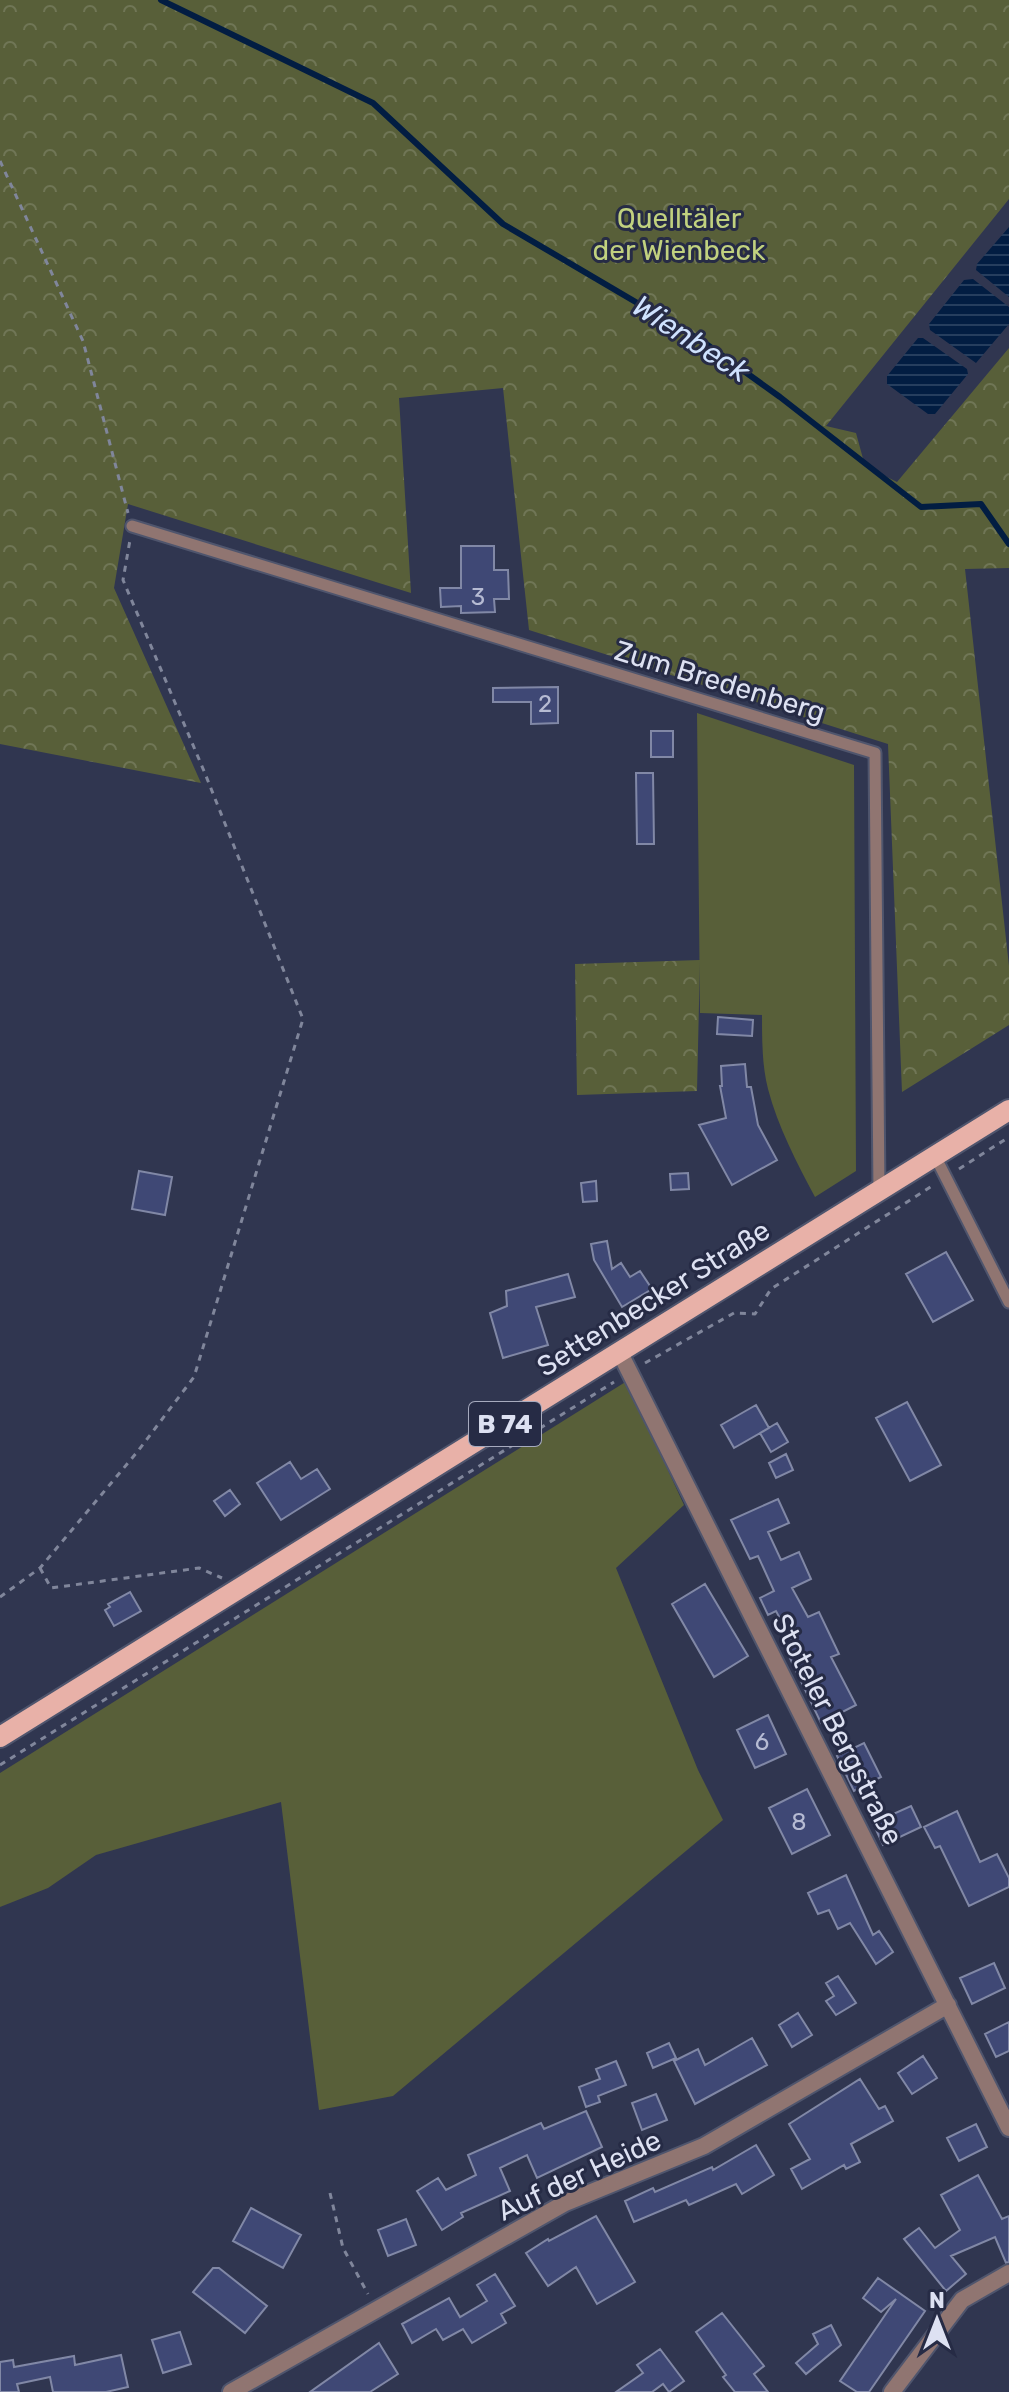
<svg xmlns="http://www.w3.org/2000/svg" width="1009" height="2392" viewBox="0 0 1009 2392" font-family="Rubik,sans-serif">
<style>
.grass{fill:#585f39}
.forest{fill:url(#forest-crowns)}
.water{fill:url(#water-rules)}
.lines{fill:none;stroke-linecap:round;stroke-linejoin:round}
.stream{stroke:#021d42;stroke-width:6}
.building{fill:#3f4875;stroke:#8188a6;stroke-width:2}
.service-casing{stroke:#4f556d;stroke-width:15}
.minor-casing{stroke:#4f556d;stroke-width:20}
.primary-casing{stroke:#4f556d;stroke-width:24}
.path{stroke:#80869b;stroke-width:3;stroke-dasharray:6 6;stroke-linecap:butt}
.service{stroke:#907571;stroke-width:11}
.minor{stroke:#907571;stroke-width:16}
.primary{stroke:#e8b1a8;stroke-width:20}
.labels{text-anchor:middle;stroke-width:6;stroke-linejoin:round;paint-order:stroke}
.number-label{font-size:24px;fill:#b6bbd3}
.shield{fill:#262b45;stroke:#a6aabe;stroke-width:2}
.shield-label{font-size:26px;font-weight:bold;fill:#dde1f2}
.park-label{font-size:28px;fill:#c1d17f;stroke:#262b45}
.street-label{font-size:28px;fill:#dde1f2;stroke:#262b45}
.water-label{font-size:30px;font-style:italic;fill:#cfe2fe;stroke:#262b45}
</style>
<defs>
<pattern id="forest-crowns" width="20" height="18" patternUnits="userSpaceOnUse" patternTransform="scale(2)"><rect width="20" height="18" fill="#585f39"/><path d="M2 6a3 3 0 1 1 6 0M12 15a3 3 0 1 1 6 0" fill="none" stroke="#707656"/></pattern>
<pattern id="water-rules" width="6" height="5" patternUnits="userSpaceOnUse" patternTransform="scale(2)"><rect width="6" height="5" fill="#021d42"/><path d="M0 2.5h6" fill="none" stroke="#263e5e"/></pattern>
</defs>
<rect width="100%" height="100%" fill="#303650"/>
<path class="grass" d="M 697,713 L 854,765 L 856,1171 L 815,1197 C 797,1163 778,1127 768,1089 C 762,1065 762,1040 762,1015 L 700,1013 Z
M 627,1381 L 684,1505 L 616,1568 L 698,1770 L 723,1820 L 393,2096 L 319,2110 L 281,1802 L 96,1855 L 48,1888 L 0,1907 L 0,1773 Z"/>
<path class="forest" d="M 0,0 L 1009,0 L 1009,199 L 826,426 L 856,433 L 865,466 L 897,482 L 1009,348 L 1009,568 L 965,569 L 1009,966 L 1009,1025 L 902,1092 L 888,744 L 529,630 L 503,388 L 399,398 L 411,593 L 128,504 L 114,588 L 201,783 L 0,744 Z
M 700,960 L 697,1091 L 577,1095 L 575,964 Z"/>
<path class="water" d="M 1009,227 L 1009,297 L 976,270 L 977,264 Z
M 973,279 L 1009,307 L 1009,324 L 976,363 L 930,330 L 929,324 L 964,280 Z
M 918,338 L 923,338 L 967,369 L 968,374 L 935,414 L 928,414 L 887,384 L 887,376 Z"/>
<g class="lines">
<path class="stream" d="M 161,0 L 373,103 L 503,224 L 702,341 L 780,397 L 921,507 L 981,504 L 1009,544"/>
</g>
<path class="building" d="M 461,546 L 494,546 L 494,570 L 508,570 L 509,599 L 494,599 L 495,612 L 461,613 L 461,606 L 441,607 L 440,588 L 461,588 Z
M 558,687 L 558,723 L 531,724 L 531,702 L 493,702 L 493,688 Z
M 651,731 L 673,731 L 673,757 L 651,757 Z
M 636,773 L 653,773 L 654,844 L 637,844 Z
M 718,1017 L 753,1020 L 752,1036 L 717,1034 Z
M 745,1064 L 747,1087 L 751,1087 L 758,1125 L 777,1160 L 732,1185 L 699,1125 L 726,1118 L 720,1086 L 722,1086 L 721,1066 Z
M 139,1171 L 172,1177 L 165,1215 L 132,1209 Z
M 688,1173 L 689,1189 L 671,1190 L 670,1174 Z
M 596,1181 L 597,1201 L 583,1202 L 581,1183 Z
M 607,1241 L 612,1269 L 621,1263 L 630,1277 L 640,1271 L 652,1289 L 622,1307 L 594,1260 L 591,1244 Z
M 946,1252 L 973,1300 L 933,1322 L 906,1274 Z
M 568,1274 L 575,1297 L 536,1307 L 548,1345 L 503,1358 L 490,1313 L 507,1306 L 506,1291 Z
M 907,1402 L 941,1465 L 910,1481 L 876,1418 Z
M 756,1405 L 769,1428 L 734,1448 L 721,1425 Z
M 777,1423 L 788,1442 L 771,1452 L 760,1433 Z
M 786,1454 L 793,1470 L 776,1478 L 769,1463 Z
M 290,1462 L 301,1479 L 317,1469 L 330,1489 L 281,1520 L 257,1483 Z
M 230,1490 L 240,1504 L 225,1516 L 214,1501 Z
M 778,1499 L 789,1523 L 768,1532 L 781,1560 L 799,1552 L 811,1579 L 792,1588 L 808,1617 L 819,1612 L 839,1654 L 831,1657 L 856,1705 L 821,1723 L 786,1650 L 795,1646 L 776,1611 L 768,1615 L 760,1598 L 774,1591 L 758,1556 L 750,1559 L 731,1520 Z
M 705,1584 L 748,1656 L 714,1677 L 672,1604 Z
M 130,1592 L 141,1611 L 114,1626 L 105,1610 L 110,1607 L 108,1604 Z
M 768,1715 L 786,1754 L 755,1768 L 737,1730 Z
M 864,1743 L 881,1777 L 854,1791 L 837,1756 Z
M 807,1789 L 830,1835 L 792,1854 L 769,1808 Z
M 911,1806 L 921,1827 L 883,1845 L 873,1823 Z
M 957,1811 L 980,1862 L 997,1854 L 1009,1878 L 1009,1887 L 969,1906 L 940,1846 L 935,1848 L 924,1827 Z
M 846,1875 L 873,1935 L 879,1931 L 893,1952 L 876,1964 L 850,1923 L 838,1929 L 829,1910 L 818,1914 L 808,1893 Z
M 994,1963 L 1005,1988 L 972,2004 L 960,1978 Z
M 838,1976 L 856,2003 L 836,2015 L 826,2001 L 834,1996 L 826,1983 Z
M 798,2013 L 812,2035 L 792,2047 L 779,2025 Z
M 1009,2022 L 1009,2051 L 996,2057 L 985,2034 Z
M 752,2038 L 767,2065 L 695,2104 L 674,2061 L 698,2049 L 705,2065 Z
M 669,2043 L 676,2058 L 653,2068 L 647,2053 Z
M 923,2056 L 937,2078 L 912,2094 L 898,2073 Z
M 616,2061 L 626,2085 L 598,2096 L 600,2102 L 586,2107 L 579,2087 L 600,2079 L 596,2069 Z
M 860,2079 L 879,2109 L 885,2106 L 893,2121 L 851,2144 L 860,2162 L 846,2169 L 844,2165 L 802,2189 L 791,2169 L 810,2159 L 789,2124 Z
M 656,2094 L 667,2120 L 642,2130 L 632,2103 Z
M 586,2111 L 602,2147 L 537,2178 L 527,2155 L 500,2168 L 510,2191 L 461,2213 L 463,2217 L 442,2230 L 417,2191 L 438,2178 L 446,2190 L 476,2175 L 468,2155 L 541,2123 L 544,2129 Z
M 976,2124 L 987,2147 L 959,2161 L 947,2138 Z
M 756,2145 L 774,2175 L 742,2194 L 736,2184 L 689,2205 L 686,2200 L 634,2222 L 625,2201 L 653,2188 L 655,2192 L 712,2167 L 713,2170 Z
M 978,2175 L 1002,2219 L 1009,2216 L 1009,2262 L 1006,2263 L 995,2237 L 951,2256 L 966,2274 L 946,2291 L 904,2239 L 919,2228 L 935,2248 L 960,2230 L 941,2195 Z
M 251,2208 L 301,2235 L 283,2268 L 233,2241 Z
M 596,2216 L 635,2282 L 597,2304 L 576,2267 L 548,2286 L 526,2253 L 548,2239 L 549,2241 Z
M 406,2219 L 416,2245 L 388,2256 L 378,2230 Z
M 213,2268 L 219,2268 L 267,2306 L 245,2333 L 193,2292 Z
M 495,2274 L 515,2306 L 501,2314 L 506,2323 L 472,2343 L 463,2329 L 443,2340 L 436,2329 L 412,2343 L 402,2324 L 449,2298 L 460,2317 L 487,2301 L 477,2285 Z
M 878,2278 L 925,2311 L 869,2392 L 857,2392 L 840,2381 L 896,2299 L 881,2312 L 863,2298 Z
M 722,2313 L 764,2366 L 754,2374 L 768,2392 L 735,2392 L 723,2377 L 726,2375 L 696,2332 Z
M 831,2325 L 841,2345 L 806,2374 L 796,2363 L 818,2344 L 813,2334 Z
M 180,2332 L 191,2364 L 163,2373 L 152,2340 Z
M 379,2343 L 398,2374 L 370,2392 L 310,2392 Z
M 660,2349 L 684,2381 L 669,2392 L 663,2384 L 652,2392 L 616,2392 L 643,2373 L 637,2365 Z
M 121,2355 L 128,2387 L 106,2392 L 53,2392 L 50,2377 L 17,2384 L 19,2392 L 0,2392 L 0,2362 L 13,2360 L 14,2367 L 74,2356 L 75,2365 Z"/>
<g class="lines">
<g class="service-casing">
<path id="service" d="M 132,526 L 875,753 L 879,1191
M 935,1156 L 1009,1302"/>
</g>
<g class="minor-casing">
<path id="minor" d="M 620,1353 L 1009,2128
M 231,2392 L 565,2203 L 704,2146 L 948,2005
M 892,2392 L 962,2300 L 1009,2273"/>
</g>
<g class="primary-casing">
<path id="primary" d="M 0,1737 L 1009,1110"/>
</g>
<path class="path" d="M 0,161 L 83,341 L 128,513
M 959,1169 L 1009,1137
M 645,1363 L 734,1313 L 755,1314 L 771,1289 L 932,1186
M 40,1568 L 51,1588 L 199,1568 L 222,1578
M 0,1597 L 40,1568 L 138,1451 L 194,1377 L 303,1019 L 204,771 L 123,580 L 130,540
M 0,1765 L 614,1382
M 330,2193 L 343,2248 L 368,2294"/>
<use href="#service" class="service"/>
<use href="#minor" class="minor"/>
<use href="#primary" class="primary"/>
</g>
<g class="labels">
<g class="number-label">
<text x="478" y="605">3</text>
<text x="545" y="712">2</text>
<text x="762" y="1750">6</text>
<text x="799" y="1830">8</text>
</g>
<rect class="shield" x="469" y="1402" width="72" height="44" rx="6"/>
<g class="shield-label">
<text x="505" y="1433">B 74</text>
</g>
<g class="park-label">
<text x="679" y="228">Quelltäler<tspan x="679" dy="32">der Wienbeck</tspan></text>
</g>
<g class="street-label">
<text transform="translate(720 681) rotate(17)" y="10">Zum Bredenberg</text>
<text transform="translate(653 1298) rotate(-32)" y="10">Settenbecker Straße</text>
<text transform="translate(838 1729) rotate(63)" y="10">Stoteler Bergstraße</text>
<text transform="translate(579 2175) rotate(-25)" y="10">Auf der Heide</text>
</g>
<g class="water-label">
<text transform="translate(691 339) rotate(33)" y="10">Wienbeck</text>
</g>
</g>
<g transform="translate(937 2320)" stroke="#262b45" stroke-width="6" paint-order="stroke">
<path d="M0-6L14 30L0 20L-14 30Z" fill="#dde1f2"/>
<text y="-12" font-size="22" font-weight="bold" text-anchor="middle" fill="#dde1f2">N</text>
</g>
</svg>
